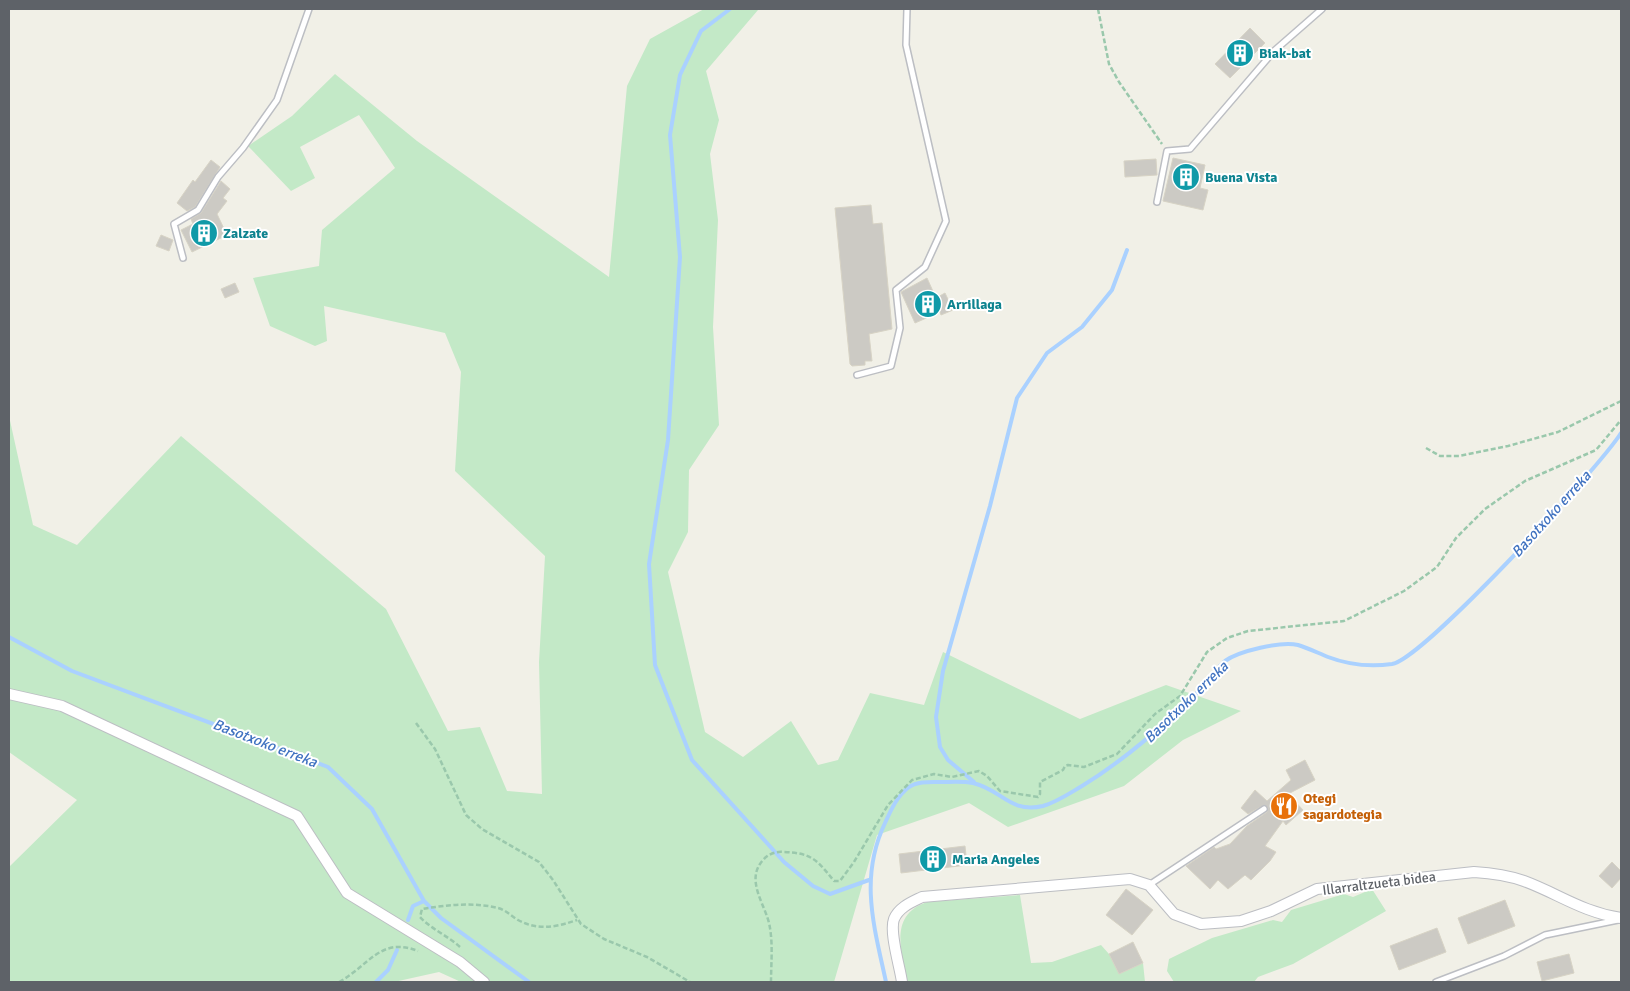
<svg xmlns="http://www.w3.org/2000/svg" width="1630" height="991" viewBox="0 0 1630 991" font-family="Signika,sans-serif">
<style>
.green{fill:#c3e9c7}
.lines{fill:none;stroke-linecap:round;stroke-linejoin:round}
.stream{stroke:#aad1ff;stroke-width:4}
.building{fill:#cccac4;stroke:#d7d3c5}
.lane-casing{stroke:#bcbec3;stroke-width:8}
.street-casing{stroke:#bcbec3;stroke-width:12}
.path{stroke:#9ac8ac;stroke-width:2.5;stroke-dasharray:5 2.5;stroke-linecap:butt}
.lane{stroke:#fff;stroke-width:5}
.street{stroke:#fff;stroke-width:10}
.labels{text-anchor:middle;stroke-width:4;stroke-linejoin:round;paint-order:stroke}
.culture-label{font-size:14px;font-weight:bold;fill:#0d838f;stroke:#fff;text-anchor:start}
.food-label{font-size:14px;font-weight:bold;fill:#c56008;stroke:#fff;text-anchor:start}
.street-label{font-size:14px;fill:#5e6268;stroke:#fff}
.water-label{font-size:15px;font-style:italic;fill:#4173c1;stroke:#fff}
</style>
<rect width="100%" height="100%" fill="#f1f0e7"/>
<path class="green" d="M 704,9 L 762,9 L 758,10 L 706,71 L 719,120 L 710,154 L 718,220 L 713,327 L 719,425 L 689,470 L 688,532 L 668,572 L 705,732 L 743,757 L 791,721 L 818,765 L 838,760 L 870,693 L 924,705 L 943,652 L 1080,719 L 1166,685 L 1241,711 L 1183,740 L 1124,786 L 1008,827 L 969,803 L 877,835 L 834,982 L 461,982 L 439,972 L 394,982 L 9,982 L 9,867 L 77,800 L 9,752 L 9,416 L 33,525 L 77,545 L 181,436 L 386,609 L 448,731 L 480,727 L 507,791 L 542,794 L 539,662 L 545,556 L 455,471 L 461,372 L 445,333 L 324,306 L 327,341 L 315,346 L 270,326 L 253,278 L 319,266 L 322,230 L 395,168 L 359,115 L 300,147 L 315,178 L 291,191 L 248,146 L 292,116 L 335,74 L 417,141 L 609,277 L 627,86 L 650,39 Z
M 1372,889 L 1386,911 L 1293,964 L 1258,977 L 1254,982 L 1174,982 L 1167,971 L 1169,959 L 1212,938 L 1273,920 L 1282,922 L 1291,910 L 1344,894 L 1353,897 Z
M 1020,895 L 1031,963 L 1052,962 L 1101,945 L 1109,954 L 1119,974 L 1143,963 L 1145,982 L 907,982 C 902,952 888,915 927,902 Z"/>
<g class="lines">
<path class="stream" d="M 730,9 L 701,31 L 680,75 L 670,135 L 680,257 L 668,440 L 649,564 L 655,665 L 692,760 L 784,862 L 813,886 L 830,894 L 869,880
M 9,637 L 72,671 L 328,767 L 372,809 L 424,901 L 441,918 L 529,982
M 974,782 L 948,760 L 940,747 L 936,717 L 943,671 L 990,506 L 1017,398 L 1047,353 L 1082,327 L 1112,290 L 1127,250
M 408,920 L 413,906 L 424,901
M 376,982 L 388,970 L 397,950
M 886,982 C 874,926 859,878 885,823 C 891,810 897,796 909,787 C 918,781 930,782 941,782 C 951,782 963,781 973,783 C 1001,789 1010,814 1043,806 C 1057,802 1070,793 1082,786 C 1126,759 1163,726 1200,690 C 1208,682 1215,669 1225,661 C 1239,651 1281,641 1298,645 C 1308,648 1318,653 1328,657 C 1349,665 1370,667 1392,664 C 1423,659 1599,468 1621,433"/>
</g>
<path class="building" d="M 1250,28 L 1265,43 L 1230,78 L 1215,64 Z
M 1173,158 L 1205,165 L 1200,188 L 1208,190 L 1203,210 L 1163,201 Z
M 1156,159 L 1157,175 L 1125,177 L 1124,161 Z
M 211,160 L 220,167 L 195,207 L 187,211 L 177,203 L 193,180 L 195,182 Z
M 221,181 L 230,189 L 223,198 L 227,201 L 217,214 L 227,235 L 192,252 L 181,230 L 193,224 L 191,219 L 201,213 Z
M 871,205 L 873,224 L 882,223 L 892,329 L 869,334 L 872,361 L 865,361 L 865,365 L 852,366 L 850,364 L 835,208 Z
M 161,235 L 173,240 L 169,251 L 156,246 Z
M 927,278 L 936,298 L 945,293 L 953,310 L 941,315 L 940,312 L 915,323 L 901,292 Z
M 235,283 L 239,292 L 225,298 L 221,289 Z
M 1305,760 L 1315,780 L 1288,794 L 1303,810 L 1286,825 L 1283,821 L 1265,846 L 1276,852 L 1270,861 L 1251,880 L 1245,875 L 1228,889 L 1218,880 L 1210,889 L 1186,866 L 1214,847 L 1216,849 L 1230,844 L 1247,826 L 1267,812 L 1268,808 L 1264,805 L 1248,814 L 1241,808 L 1255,790 L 1267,801 L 1291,780 L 1286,770 Z
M 965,846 L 967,865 L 901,873 L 899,854 Z
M 1612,862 L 1621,871 L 1621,878 L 1612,888 L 1599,876 Z
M 1126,889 L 1153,910 L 1132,935 L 1106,915 Z
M 1505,900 L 1515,926 L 1468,944 L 1458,918 Z
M 1437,928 L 1446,952 L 1399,970 L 1390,946 Z
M 1133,942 L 1143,963 L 1119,974 L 1109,954 Z
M 1569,954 L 1574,973 L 1542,981 L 1537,962 Z"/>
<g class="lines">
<g class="lane-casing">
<path id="lane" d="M 1157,202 L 1167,151 L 1190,149 L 1274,51 L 1322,9
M 183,258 L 174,224 L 198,210 L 218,177 L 243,148 L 277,100 L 309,9
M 857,375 L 891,366 L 900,328 L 896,290 L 925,267 L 946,221 L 906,45 L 907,9
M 1149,885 L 1264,809
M 1436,982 L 1504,956 L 1545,935 L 1618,920"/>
</g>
<g class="street-casing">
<path id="street" d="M 9,694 L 62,706 L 297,816 L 347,893 L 460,962 L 484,982
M 902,982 C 900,967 889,932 894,919 C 899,907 912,902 922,897 L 1130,879 L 1149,885 L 1174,914 L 1201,924 L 1241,921 L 1271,911 L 1317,889 L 1474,872 C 1491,873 1507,875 1524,881 C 1559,894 1582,912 1621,918"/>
</g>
<path class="path" d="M 1098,9 L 1109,64 L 1119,82 L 1162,144
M 1426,448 L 1440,456 L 1459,456 L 1508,446 L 1558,432 L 1621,401
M 416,723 L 435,749 L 466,815 L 482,829 L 539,862 L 553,880 L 581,924 L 604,939 L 647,957 L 690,982
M 460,947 C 448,936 431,929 420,917 L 422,909 C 446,905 474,902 498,908 C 506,910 511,916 518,920 C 538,931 557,927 577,920
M 339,982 C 369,966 380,936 418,951
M 771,982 C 771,965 773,946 770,928 C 767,906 744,881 763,860 C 768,854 776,851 784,852 C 812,853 817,860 834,881 L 840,881 L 854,862 L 888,805 L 912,780 L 934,774 L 952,777 L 979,771 L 987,776 L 1000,791 L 1038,797 L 1040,794 L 1040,782 L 1063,770 L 1065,766 L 1068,765 L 1084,767 L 1117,754 L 1155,714 L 1180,696 L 1207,652 L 1227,638 L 1248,631 L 1344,621 L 1404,591 L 1437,567 L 1456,538 L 1485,509 L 1525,481 L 1596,450 L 1621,420"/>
<use href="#lane" class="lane"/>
<use href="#street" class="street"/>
</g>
<defs>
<g id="building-disc" transform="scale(1.4375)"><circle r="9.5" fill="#0f9aa8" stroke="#fff"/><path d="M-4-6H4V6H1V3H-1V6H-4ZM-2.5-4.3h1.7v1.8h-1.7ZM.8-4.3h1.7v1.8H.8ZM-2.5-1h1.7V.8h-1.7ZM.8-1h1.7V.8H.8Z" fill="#fff"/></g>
<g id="restaurant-disc" transform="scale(1.4375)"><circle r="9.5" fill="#e8710a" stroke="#fff"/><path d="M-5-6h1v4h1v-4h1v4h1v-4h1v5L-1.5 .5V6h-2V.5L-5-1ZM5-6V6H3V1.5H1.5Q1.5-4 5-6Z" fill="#fff"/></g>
</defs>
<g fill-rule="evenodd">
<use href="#building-disc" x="1240" y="53"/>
<use href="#building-disc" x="1186" y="177"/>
<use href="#building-disc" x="204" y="233"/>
<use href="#building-disc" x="928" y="304"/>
<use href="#restaurant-disc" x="1284" y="806"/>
<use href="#building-disc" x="933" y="859"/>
</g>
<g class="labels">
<g class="culture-label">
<text x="1259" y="58">Biak-bat</text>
<text x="1205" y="182">Buena Vista</text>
<text x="223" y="238">Zalzate</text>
<text x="947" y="309">Arrillaga</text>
<text x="952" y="864">Maria Angeles</text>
</g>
<g class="food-label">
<text x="1303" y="803">Otegi<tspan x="1303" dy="16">sagardotegia</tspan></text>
</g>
<g class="street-label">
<text transform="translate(1379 883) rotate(-7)" y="5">Illarraltzueta bidea</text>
</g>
<g class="water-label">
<text transform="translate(1551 514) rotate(-48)" y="5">Basotxoko erreka</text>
<text transform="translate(1186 702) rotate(-44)" y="5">Basotxoko erreka</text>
<text transform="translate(265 743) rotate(21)" y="5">Basotxoko erreka</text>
</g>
</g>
<rect width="1630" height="991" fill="none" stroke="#5e6268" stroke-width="20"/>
</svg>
